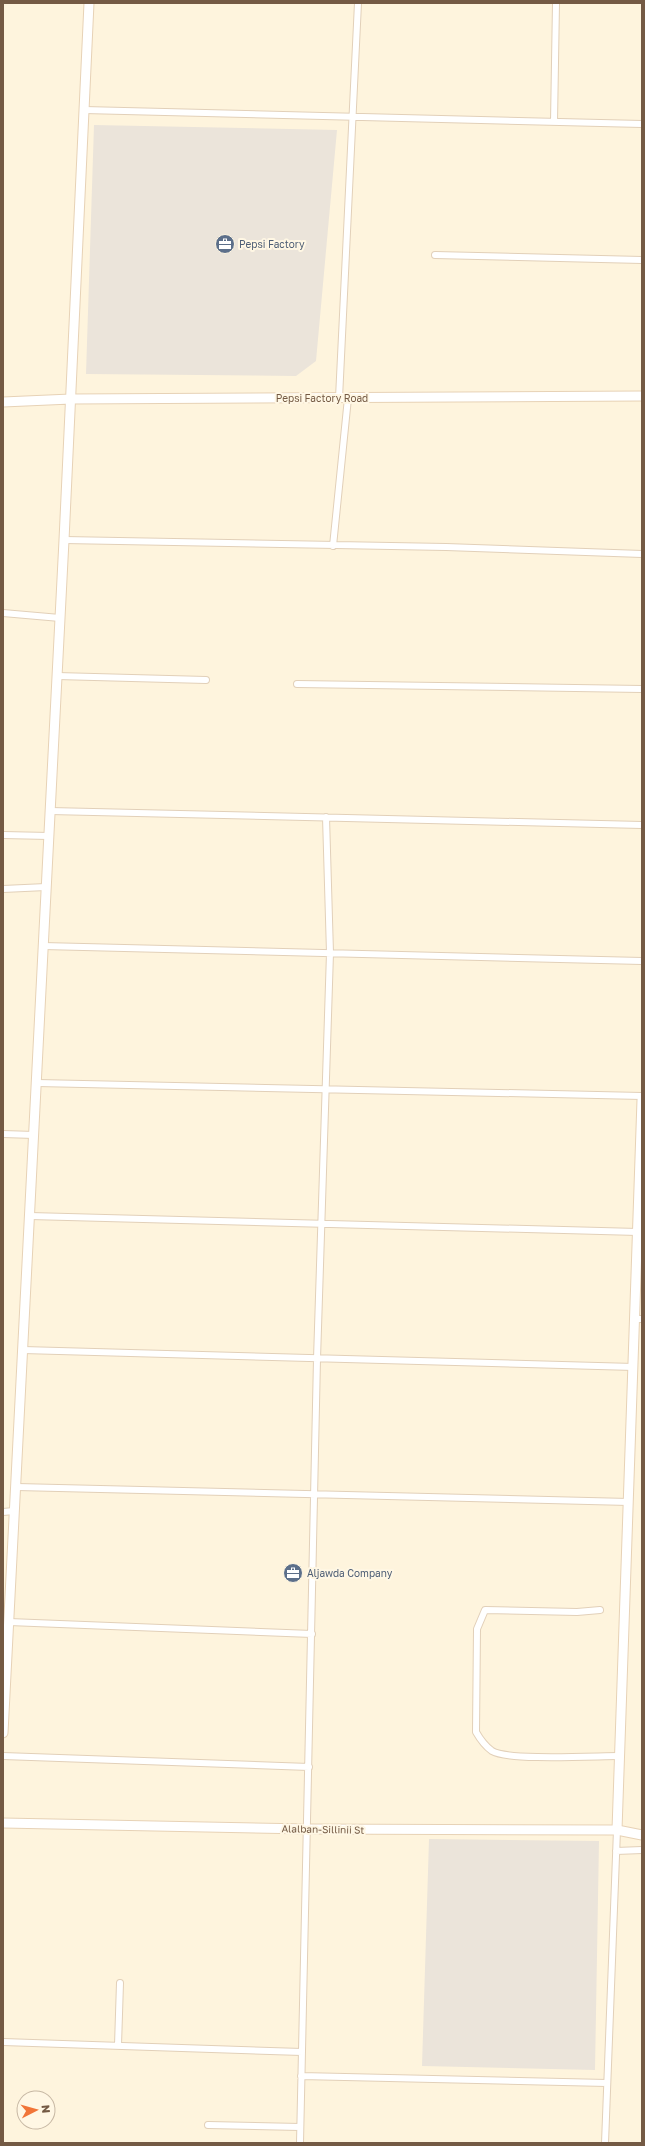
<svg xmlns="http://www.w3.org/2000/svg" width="645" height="2146" viewBox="0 0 645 2146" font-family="'Golos Text',sans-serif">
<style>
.industrial{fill:#ebe4da}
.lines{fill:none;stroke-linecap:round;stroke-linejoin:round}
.street-casing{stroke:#e2d0b9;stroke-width:8}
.secondary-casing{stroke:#e7d2b6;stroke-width:11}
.street{stroke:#fff;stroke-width:6}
.secondary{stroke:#fff;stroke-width:9}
.labels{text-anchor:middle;stroke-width:4;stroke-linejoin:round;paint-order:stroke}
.service-label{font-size:10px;fill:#4e5e75;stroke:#fff7e4;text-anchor:start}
.street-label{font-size:10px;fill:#745a44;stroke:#fff7e4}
</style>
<rect width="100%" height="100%" fill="#fef4dd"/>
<path class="industrial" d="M 94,125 L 337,130 L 316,361 L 296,376 L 86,374 Z
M 429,1839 L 599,1841 L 595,2070 L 422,2066 Z"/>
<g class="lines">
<g class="street-casing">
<path id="street" d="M 84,110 L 642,124
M 554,122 L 556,3
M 435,255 L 642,260
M 339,398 L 358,3
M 64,540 L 446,547 L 642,554
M 333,546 L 348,398
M 3,613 L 60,618
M 57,676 L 206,680
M 297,684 L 642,689
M 50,811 L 642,825
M 3,835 L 49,836
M 3,889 L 46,887
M 43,946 L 642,961
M 37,1083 L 642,1096
M 3,1134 L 34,1135
M 30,1216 L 638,1232
M 636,1319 L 642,1319
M 23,1350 L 634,1367
M 17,1487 L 629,1502
M 3,1512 L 14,1511
M 600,1610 L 577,1612 L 485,1610 L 477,1629 L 476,1732 C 480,1739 485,1746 492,1751 C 509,1761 595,1756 619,1756
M 9,1622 L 312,1634
M 3,1756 L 309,1767
M 616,1851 L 642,1850
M 3,2042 L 302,2052
M 118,2045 L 120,1983
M 301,2076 L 607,2083
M 208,2125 L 300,2127
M 300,2143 L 317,1359 L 330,953 L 326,817
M 605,2143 L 617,1830"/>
</g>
<g class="secondary-casing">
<path id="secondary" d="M 3,402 L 71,399 L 642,396
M 3,1733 L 64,540 L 89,3
M 3,1823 L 308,1829 L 617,1830 L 642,1835
M 617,1830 L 642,1100"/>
</g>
<use href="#street" class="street"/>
<use href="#secondary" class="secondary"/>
</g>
<defs>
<g id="office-disc" transform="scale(1)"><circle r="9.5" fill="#5c6f8a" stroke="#fff7e4"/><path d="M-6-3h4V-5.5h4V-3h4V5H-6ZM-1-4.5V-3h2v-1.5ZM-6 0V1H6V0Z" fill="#fff"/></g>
</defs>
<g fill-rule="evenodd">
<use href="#office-disc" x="225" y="244"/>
<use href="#office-disc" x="293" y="1573"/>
</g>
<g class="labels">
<g class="service-label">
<text x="239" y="248">Pepsi Factory</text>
<text x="307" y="1577">Aljawda Company</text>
</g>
<g class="street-label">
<text x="322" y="402">Pepsi Factory Road</text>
<text transform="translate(323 1829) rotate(1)" y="4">Alalban-Sillinii St</text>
</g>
</g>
<rect width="645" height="2146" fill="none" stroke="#745a44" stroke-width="8"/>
<g transform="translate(36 2110) rotate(84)"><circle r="19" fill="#fff7e4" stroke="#c7b8a4"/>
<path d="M0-3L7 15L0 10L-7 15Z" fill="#f17538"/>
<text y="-6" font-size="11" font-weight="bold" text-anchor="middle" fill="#745a44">N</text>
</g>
</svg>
